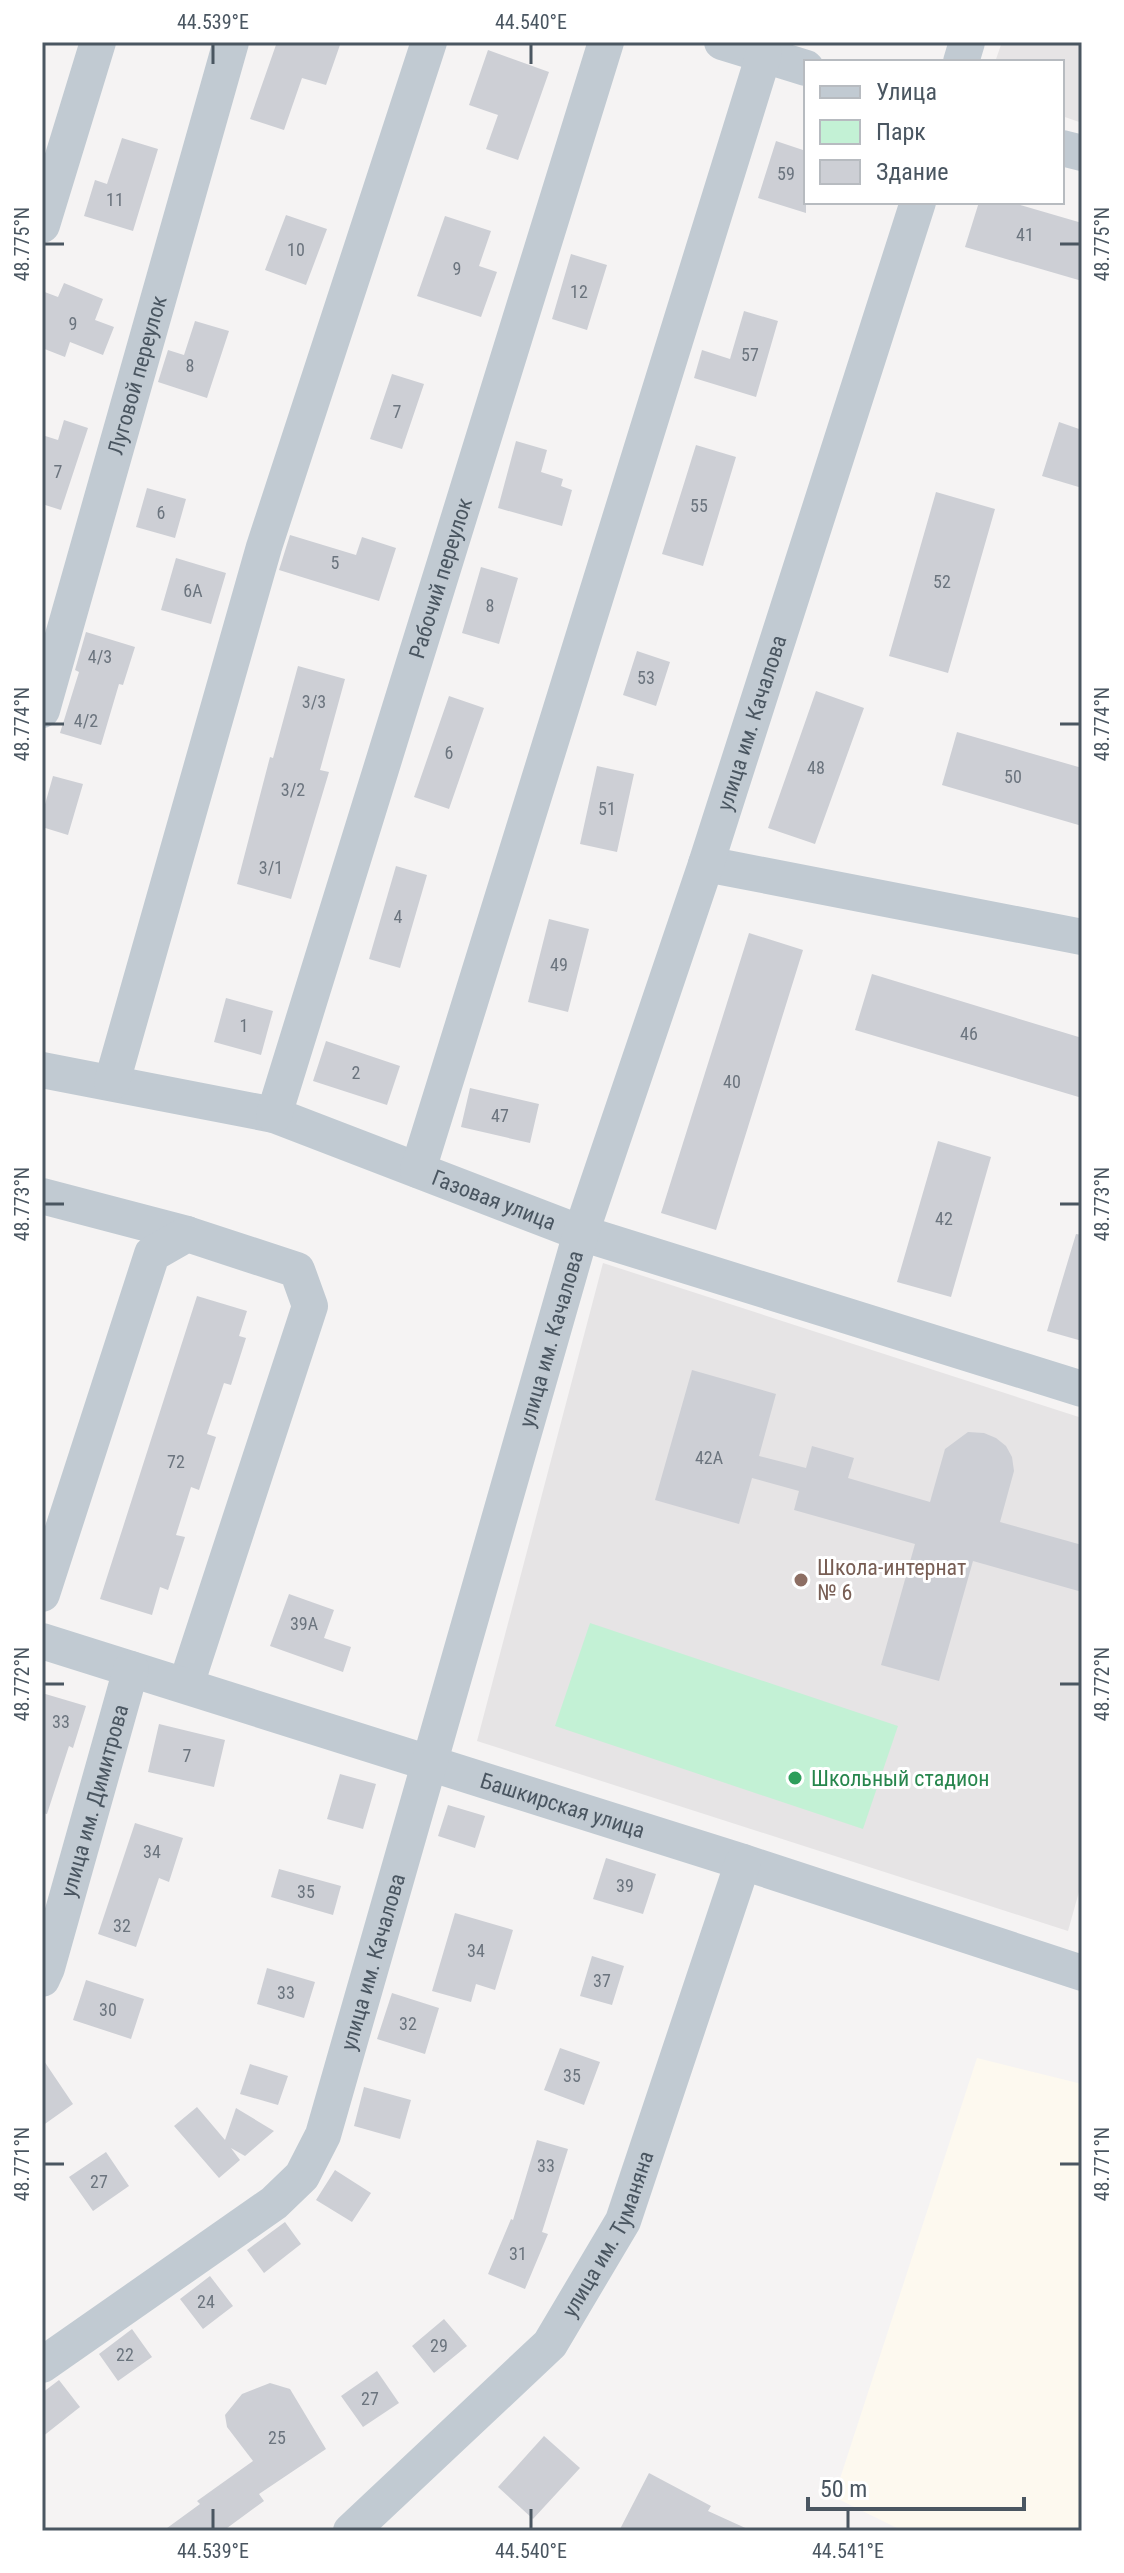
<svg xmlns="http://www.w3.org/2000/svg" width="1124" height="2573" viewBox="0 0 1124 2573" font-family="'Roboto Condensed',sans-serif">
<style>
.commercial{fill:#fdf9ef}
.education{fill:#e6e4e5}
.green{fill:#c3f1d5}
.building{fill:#cdcfd5}
.lines{fill:none;stroke-linecap:round;stroke-linejoin:round}
.minor{stroke:#c1cad2;stroke-width:36}
.ticks{fill:none;stroke:#4a5661;stroke-width:3}
.education-dot{fill:#8d6e63;stroke:#fff;stroke-width:3}
.leisure-dot{fill:#2e9e5b;stroke:#fff;stroke-width:3}
.labels{text-anchor:middle;stroke-width:6;stroke-linejoin:round;paint-order:stroke}
.number-label{font-size:18px;fill:#6b747e}
.street-label{font-size:22px;fill:#4a5661;stroke:#fff}
.education-label{font-size:22px;fill:#785e54;stroke:#fff;text-anchor:start}
.leisure-label{font-size:22px;fill:#27864d;stroke:#fff;text-anchor:start}
.neatline{fill:none;stroke:#4a5661;stroke-width:3}
.ticks-label{font-size:20px;text-anchor:middle;fill:#4a5661}
</style>
<rect width="100%" height="100%" fill="#f5f3f3"/>
<path class="commercial" d="M 977,2058 L 1082,2084 L 1082,2531 L 903,2531 L 834,2497 Z"/>
<path class="education" d="M 1002,42 L 1082,42 L 1082,123 L 1062,116 L 1062,62 L 995,62 Z
M 603,1263 L 1082,1418 L 1082,1881 L 1068,1931 L 477,1741 Z"/>
<path class="green" d="M 590,1623 L 898,1726 L 863,1829 L 555,1726 Z"/>
<path class="building" d="M 277,42 L 341,42 L 326,85 L 302,78 L 284,130 L 250,119 Z
M 488,50 L 549,72 L 518,160 L 486,149 L 498,115 L 469,105 Z
M 122,138 L 158,149 L 133,231 L 84,216 L 95,180 L 107,184 Z
M 776,141 L 806,151 L 806,213 L 758,198 Z
M 979,202 L 1010,202 L 1082,223 L 1082,281 L 965,247 Z
M 286,215 L 327,229 L 306,285 L 265,270 Z
M 445,216 L 491,231 L 479,266 L 497,272 L 481,317 L 417,296 Z
M 571,254 L 607,265 L 587,330 L 552,319 Z
M 64,283 L 103,299 L 95,320 L 114,327 L 103,355 L 70,342 L 65,357 L 42,348 L 42,291 L 58,297 Z
M 744,311 L 778,321 L 756,397 L 694,378 L 702,350 L 730,359 Z
M 195,321 L 229,331 L 207,398 L 158,382 L 168,350 L 184,355 Z
M 392,374 L 424,384 L 402,449 L 370,439 Z
M 64,420 L 88,428 L 61,510 L 42,504 L 42,435 L 58,440 Z
M 1059,422 L 1082,430 L 1082,488 L 1042,476 Z
M 516,441 L 547,450 L 541,472 L 563,479 L 561,486 L 572,490 L 562,526 L 498,508 Z
M 696,445 L 736,457 L 703,566 L 662,554 Z
M 147,488 L 186,499 L 175,538 L 136,527 Z
M 936,492 L 995,509 L 948,673 L 889,656 Z
M 290,535 L 356,555 L 362,537 L 396,548 L 379,601 L 279,570 Z
M 176,558 L 226,573 L 211,624 L 161,610 Z
M 481,567 L 518,578 L 499,644 L 462,633 Z
M 86,632 L 135,647 L 123,685 L 119,684 L 101,745 L 60,733 L 79,672 L 75,670 Z
M 637,651 L 670,662 L 656,706 L 623,695 Z
M 298,666 L 345,679 L 320,770 L 329,772 L 291,899 L 237,884 L 270,757 L 273,758 Z
M 816,691 L 864,708 L 815,844 L 768,828 Z
M 449,696 L 484,708 L 449,809 L 414,797 Z
M 957,732 L 1082,768 L 1082,826 L 942,785 Z
M 597,766 L 634,774 L 617,852 L 580,844 Z
M 53,776 L 83,784 L 68,835 L 42,827 L 42,815 Z
M 396,866 L 427,875 L 400,968 L 369,959 Z
M 549,919 L 589,929 L 568,1012 L 528,1002 Z
M 749,933 L 803,950 L 716,1230 L 661,1213 Z
M 872,974 L 1082,1038 L 1082,1098 L 855,1030 Z
M 226,998 L 273,1011 L 261,1055 L 214,1042 Z
M 326,1041 L 400,1066 L 387,1105 L 313,1081 Z
M 470,1088 L 539,1104 L 530,1143 L 461,1127 Z
M 938,1141 L 991,1157 L 951,1297 L 897,1282 Z
M 1076,1234 L 1082,1235 L 1082,1341 L 1047,1331 Z
M 197,1296 L 247,1311 L 239,1336 L 246,1338 L 231,1385 L 224,1383 L 207,1434 L 216,1437 L 199,1490 L 191,1487 L 176,1535 L 185,1537 L 168,1590 L 160,1587 L 152,1615 L 100,1599 Z
M 692,1370 L 776,1394 L 759,1456 L 806,1468 L 812,1446 L 854,1458 L 848,1478 L 930,1502 L 945,1449 L 968,1432 L 984,1433 L 996,1438 L 1006,1446 L 1012,1457 L 1014,1471 L 1000,1522 L 1082,1545 L 1082,1592 L 973,1561 L 939,1681 L 881,1665 L 915,1544 L 794,1510 L 799,1491 L 752,1478 L 739,1524 L 655,1500 Z
M 289,1594 L 334,1610 L 324,1638 L 351,1647 L 343,1672 L 270,1646 Z
M 42,1693 L 86,1706 L 73,1748 L 69,1746 L 47,1814 L 42,1813 Z
M 159,1724 L 225,1740 L 214,1787 L 148,1772 Z
M 340,1774 L 376,1784 L 363,1829 L 327,1819 Z
M 448,1805 L 485,1816 L 475,1848 L 438,1836 Z
M 135,1823 L 183,1838 L 169,1882 L 159,1878 L 136,1947 L 98,1934 Z
M 606,1858 L 656,1874 L 643,1914 L 593,1899 Z
M 279,1869 L 341,1886 L 333,1915 L 271,1897 Z
M 455,1913 L 513,1930 L 495,1990 L 476,1984 L 471,2002 L 432,1991 Z
M 592,1956 L 624,1966 L 612,2005 L 580,1996 Z
M 267,1968 L 315,1982 L 304,2018 L 257,2004 Z
M 86,1980 L 144,1999 L 131,2039 L 73,2020 Z
M 392,1993 L 439,2008 L 425,2054 L 377,2039 Z
M 560,2048 L 600,2062 L 584,2105 L 544,2090 Z
M 42,2058 L 73,2104 L 42,2126 Z
M 250,2064 L 288,2076 L 278,2105 L 240,2094 Z
M 364,2087 L 411,2100 L 400,2139 L 354,2126 Z
M 197,2107 L 225,2140 L 236,2108 L 274,2131 L 245,2156 L 231,2148 L 240,2160 L 219,2178 L 174,2126 Z
M 537,2140 L 568,2149 L 542,2232 L 548,2234 L 525,2289 L 488,2274 L 511,2219 L 513,2220 Z
M 106,2152 L 129,2186 L 93,2211 L 69,2177 Z
M 335,2170 L 371,2193 L 352,2222 L 316,2200 Z
M 285,2222 L 301,2244 L 264,2273 L 247,2250 Z
M 210,2276 L 233,2306 L 203,2329 L 180,2299 Z
M 444,2319 L 467,2346 L 434,2373 L 412,2346 Z
M 132,2329 L 152,2357 L 118,2381 L 99,2354 Z
M 377,2371 L 399,2403 L 363,2427 L 341,2396 Z
M 59,2380 L 80,2407 L 42,2437 L 42,2393 Z
M 270,2383 L 290,2389 L 326,2449 L 259,2494 L 264,2501 L 223,2531 L 163,2531 L 200,2504 L 197,2501 L 253,2461 L 227,2427 L 225,2415 L 242,2394 Z
M 544,2436 L 580,2468 L 533,2519 L 498,2487 Z
M 649,2473 L 711,2506 L 708,2511 L 752,2531 L 619,2531 Z"/>
<g class="lines">
<g class="minor">
<path d="M 722,42 L 806,68"/>
<path d="M 961,62 L 967,42"/>
<path d="M 1062,148 L 1082,153"/>
<path d="M 42,225 L 98,42"/>
<path id="s1" d="M 42,710 L 231,42"/>
<path d="M 706,864 L 1082,937"/>
<path id="s2" d="M 42,1070 L 274,1115 L 581,1233 L 1082,1389"/>
<path d="M 112,1082 L 264,547 L 429,42"/>
<path id="s3" d="M 274,1115 L 606,42"/>
<path d="M 418,1170 L 764,54"/>
<path d="M 42,1196 L 187,1234"/>
<path d="M 42,1594 L 152,1254 L 187,1234 L 297,1270 L 310,1306 L 186,1685"/>
<path id="s4" d="M 42,1641 L 743,1862 L 1082,1973"/>
<path id="s5" d="M 42,1979 L 47,1968 L 131,1669"/>
<path id="s6" d="M 42,2365 L 274,2203 L 302,2176 L 323,2135 L 581,1233 L 706,864 L 918,202"/>
<path id="s7" d="M 351,2531 L 550,2344 L 623,2221 L 743,1862"/>
</g>
</g>
<path class="ticks" d="M 213,44 L 213,64M 531,44 L 531,64M 44,244 L 64,244M 1060,244 L 1080,244M 44,724 L 64,724M 1060,724 L 1080,724M 44,1204 L 64,1204M 1060,1204 L 1080,1204M 44,1684 L 64,1684M 1060,1684 L 1080,1684M 44,2164 L 64,2164M 1060,2164 L 1080,2164M 213,2509 L 213,2529M 531,2509 L 531,2529M 848,2509 L 848,2529"/>
<circle class="education-dot" cx="801" cy="1580" r="8"/>
<circle class="leisure-dot" cx="795" cy="1778" r="8"/>
<g class="labels">
<g class="number-label">
<text x="786" y="180">59</text>
<text x="115" y="206">11</text>
<text x="1025" y="241">41</text>
<text x="296" y="256">10</text>
<text x="457" y="275">9</text>
<text x="579" y="298">12</text>
<text x="73" y="330">9</text>
<text x="750" y="361">57</text>
<text x="190" y="372">8</text>
<text x="397" y="418">7</text>
<text x="58" y="478">7</text>
<text x="699" y="512">55</text>
<text x="161" y="519">6</text>
<text x="335" y="569">5</text>
<text x="942" y="588">52</text>
<text x="193" y="597">6А</text>
<text x="490" y="612">8</text>
<text x="100" y="663">4/3</text>
<text x="646" y="684">53</text>
<text x="314" y="708">3/3</text>
<text x="86" y="727">4/2</text>
<text x="449" y="759">6</text>
<text x="816" y="774">48</text>
<text x="1013" y="783">50</text>
<text x="293" y="796">3/2</text>
<text x="607" y="815">51</text>
<text x="271" y="874">3/1</text>
<text x="398" y="923">4</text>
<text x="559" y="971">49</text>
<text x="244" y="1032">1</text>
<text x="969" y="1040">46</text>
<text x="356" y="1079">2</text>
<text x="732" y="1088">40</text>
<text x="500" y="1122">47</text>
<text x="944" y="1225">42</text>
<text x="709" y="1464">42А</text>
<text x="176" y="1468">72</text>
<text x="304" y="1630">39А</text>
<text x="61" y="1728">33</text>
<text x="187" y="1762">7</text>
<text x="152" y="1858">34</text>
<text x="625" y="1892">39</text>
<text x="306" y="1898">35</text>
<text x="122" y="1932">32</text>
<text x="476" y="1957">34</text>
<text x="602" y="1987">37</text>
<text x="286" y="1999">33</text>
<text x="108" y="2016">30</text>
<text x="408" y="2030">32</text>
<text x="572" y="2082">35</text>
<text x="546" y="2172">33</text>
<text x="99" y="2188">27</text>
<text x="518" y="2260">31</text>
<text x="206" y="2308">24</text>
<text x="439" y="2352">29</text>
<text x="125" y="2361">22</text>
<text x="370" y="2405">27</text>
<text x="277" y="2444">25</text>
</g>
<g class="street-label">
<text dy="8" stroke="none"><textPath href="#s1" startOffset="348">Луговой переулок</textPath></text>
<text dy="8" stroke="none"><textPath href="#s3" startOffset="562">Рабочий переулок</textPath></text>
<text dy="8" stroke="none"><textPath href="#s6" startOffset="1844">улица им. Качалова</textPath></text>
<text dy="8" stroke="none"><textPath href="#s2" startOffset="472">Газовая улица</textPath></text>
<text dy="8" stroke="none"><textPath href="#s6" startOffset="1196">улица им. Качалова</textPath></text>
<text dy="8" stroke="none"><textPath href="#s5" startOffset="186">улица им. Димитрова</textPath></text>
<text dy="8" stroke="none"><textPath href="#s4" startOffset="546">Башкирская улица</textPath></text>
<text dy="8" stroke="none"><textPath href="#s6" startOffset="548">улица им. Качалова</textPath></text>
<text dy="8" stroke="none"><textPath href="#s7" startOffset="398">улица им. Туманяна</textPath></text>
</g>
<g class="education-label">
<text x="817" y="1575">Школа-интернат<tspan x="817" dy="25">№ 6</tspan></text>
</g>
<g class="leisure-label">
<text x="811" y="1786">Школьный стадион</text>
</g>
</g>
<rect width="1124" height="2573" fill="none" stroke="#ffffff" stroke-width="88"/>
<rect x="804" y="60" width="260" height="144" fill="#ffffff" stroke="#b7bbc0" stroke-width="2"/>
<rect x="820" y="86" width="40" height="12" fill="#c1cad2" stroke="#b7bbc0" stroke-width="2"/>
<text x="876" y="100" font-size="24" fill="#4a5661">Улица</text>
<rect x="820" y="120" width="40" height="24" fill="#c3f1d5" stroke="#b7bbc0" stroke-width="2"/>
<text x="876" y="140" font-size="24" fill="#4a5661">Парк</text>
<rect x="820" y="160" width="40" height="24" fill="#cdcfd5" stroke="#b7bbc0" stroke-width="2"/>
<text x="876" y="180" font-size="24" fill="#4a5661">Здание</text>
<path d="M808 2497v12h216v-12" fill="none" stroke="#4a5661" stroke-width="4"/>
<text x="820" y="2497" font-size="24" fill="#4a5661" stroke="#ffffff" stroke-width="6" paint-order="stroke">50 m</text>
<rect x="44" y="44" width="1036" height="2485" class="neatline"/>
<g class="ticks-label">
<text x="213" y="29">44.539°E</text>
<text x="531" y="29">44.540°E</text>
<text transform="translate(22 244) rotate(-90)" y="7">48.775°N</text>
<text transform="translate(1102 244) rotate(-90)" y="7">48.775°N</text>
<text transform="translate(22 724) rotate(-90)" y="7">48.774°N</text>
<text transform="translate(1102 724) rotate(-90)" y="7">48.774°N</text>
<text transform="translate(22 1204) rotate(-90)" y="7">48.773°N</text>
<text transform="translate(1102 1204) rotate(-90)" y="7">48.773°N</text>
<text transform="translate(22 1684) rotate(-90)" y="7">48.772°N</text>
<text transform="translate(1102 1684) rotate(-90)" y="7">48.772°N</text>
<text transform="translate(22 2164) rotate(-90)" y="7">48.771°N</text>
<text transform="translate(1102 2164) rotate(-90)" y="7">48.771°N</text>
<text x="213" y="2558">44.539°E</text>
<text x="531" y="2558">44.540°E</text>
<text x="848" y="2558">44.541°E</text>
</g>
</svg>
